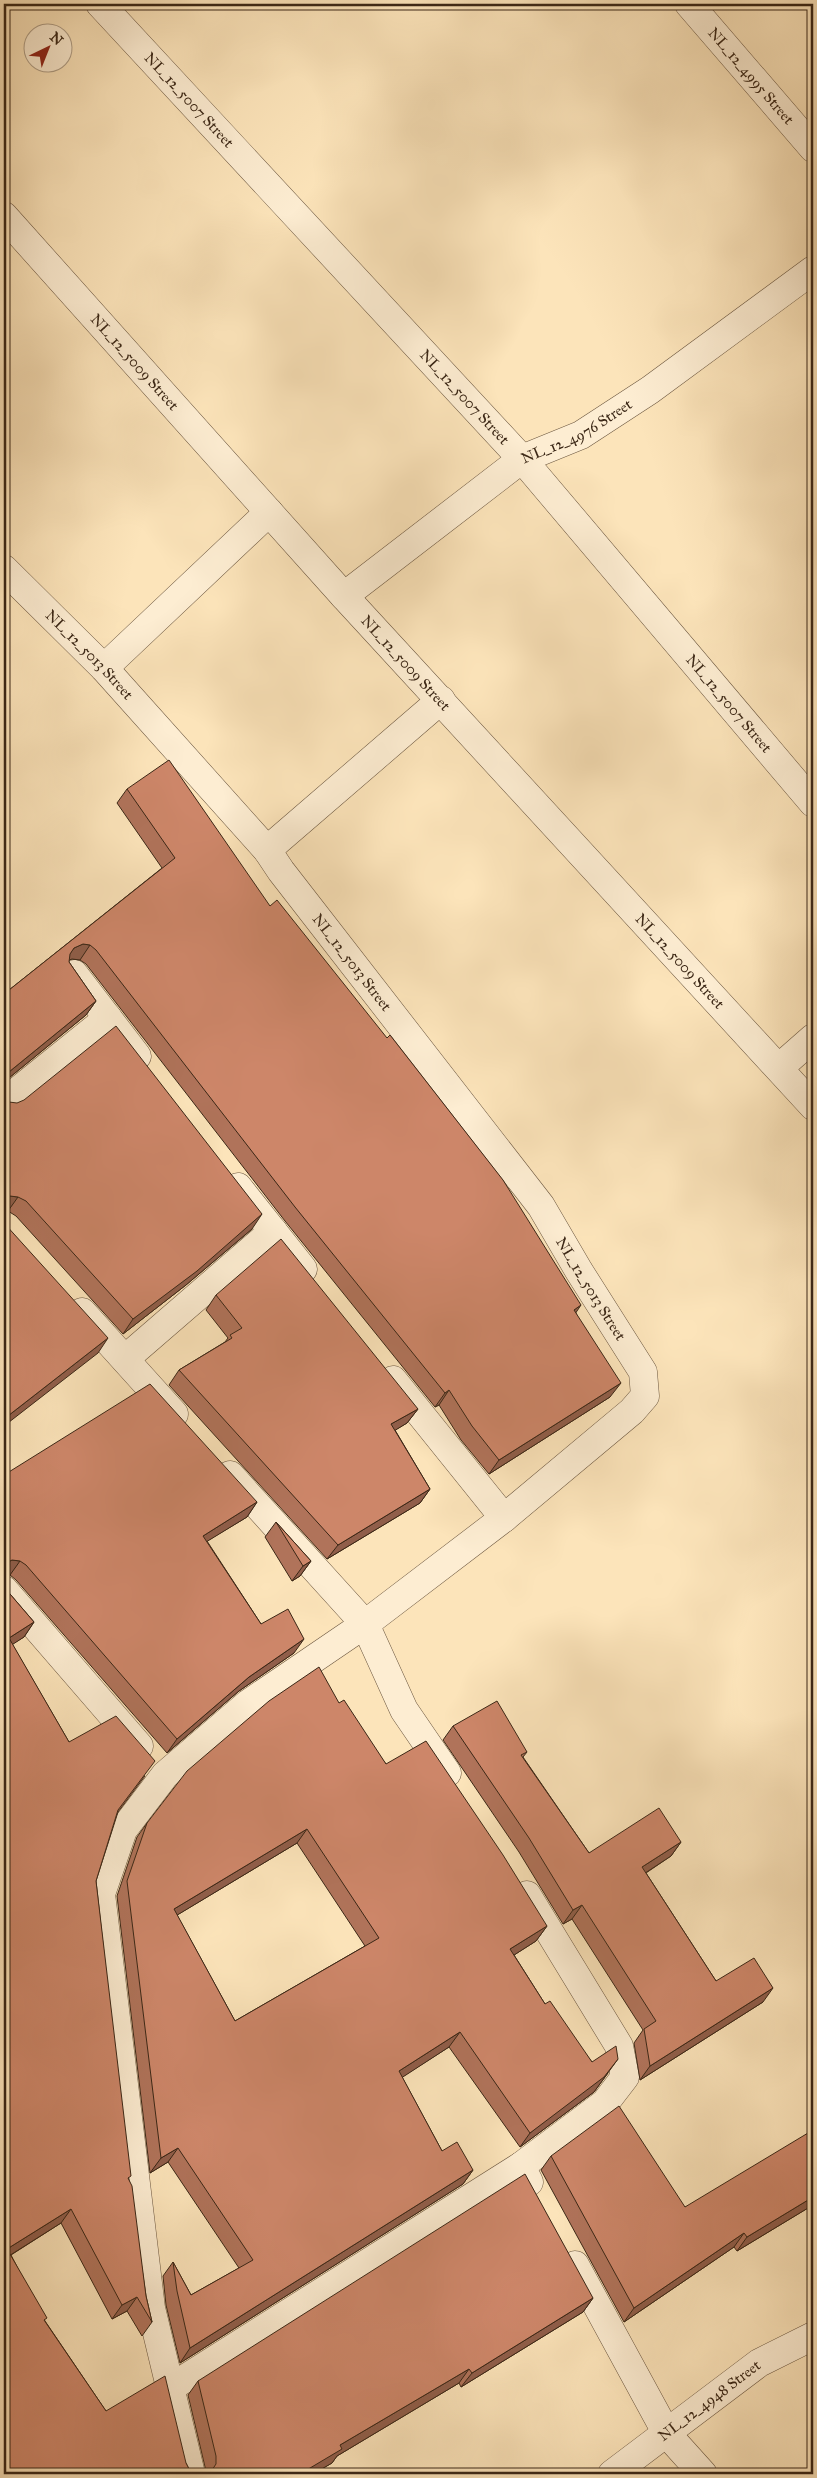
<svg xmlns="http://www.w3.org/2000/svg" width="817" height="2478" viewBox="0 0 817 2478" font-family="'IM FELL Great Primer',serif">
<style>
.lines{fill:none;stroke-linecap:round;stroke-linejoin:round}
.minor-casing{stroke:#6b563f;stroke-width:29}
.minor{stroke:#fdedd2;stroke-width:28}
.wall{fill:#b0735a;stroke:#3b2716;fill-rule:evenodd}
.shaded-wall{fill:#905e4a;stroke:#3b2716}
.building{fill:#cd8669;stroke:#3b2716;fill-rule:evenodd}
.labels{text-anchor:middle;stroke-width:4.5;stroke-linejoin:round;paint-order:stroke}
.street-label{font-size:15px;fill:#3b2716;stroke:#fdedd2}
</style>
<rect width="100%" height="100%" fill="#fce4ba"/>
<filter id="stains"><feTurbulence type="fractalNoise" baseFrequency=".004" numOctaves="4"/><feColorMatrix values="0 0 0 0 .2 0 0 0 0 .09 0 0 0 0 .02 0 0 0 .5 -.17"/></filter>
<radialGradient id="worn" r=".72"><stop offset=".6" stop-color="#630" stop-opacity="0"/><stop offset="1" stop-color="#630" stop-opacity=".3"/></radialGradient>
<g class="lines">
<g class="minor-casing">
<g id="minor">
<path id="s1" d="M 100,4 L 522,459 L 813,803"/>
<path id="s2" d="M 689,4 L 813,148"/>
<path id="s3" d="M 4,216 L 344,596 L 813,1106"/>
<path id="s4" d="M 4,569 L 104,668 L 267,850 L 281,871 L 541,1206 L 579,1271 L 643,1372 L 645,1396 L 632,1411 L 504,1518 L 365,1624 L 249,1703 L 165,1775 L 123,1830 L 101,1894 L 151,2308 L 191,2474"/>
<path id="s5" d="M 344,596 L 522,459 L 581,435 L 650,390 L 813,270"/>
<path d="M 104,668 L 269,512"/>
<path d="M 267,850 L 441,700"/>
<path d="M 74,974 L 137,1056"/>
<path d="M 780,1067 L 813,1038"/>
<path d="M 4,1102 L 108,1018"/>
<path d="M 238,1187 L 303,1269"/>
<path d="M 82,1312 L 174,1414"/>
<path d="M 125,1359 L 273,1231"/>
<path d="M 393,1380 L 504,1518"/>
<path d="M 230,1475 L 365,1624 L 404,1710 L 447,1773"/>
<path d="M 4,1590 L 139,1746"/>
<path d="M 521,2166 L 605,2103 L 625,2077 L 619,2046 L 527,1895"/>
<path d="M 575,2265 L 667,2434 L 703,2474"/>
<path d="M 170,2388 L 521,2166 L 529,2182"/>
<path id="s6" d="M 612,2474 L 759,2363 L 813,2336"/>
</g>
</g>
<use href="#minor" class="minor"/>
</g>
<path class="wall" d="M 127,789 L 270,906 L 576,1313 L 610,1397 L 489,1474 L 461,1440 L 439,1405 L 435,1407 L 285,1221 L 86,964 L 80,960 L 72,959 L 69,960 L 69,962 L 96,1001 L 86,1015 L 4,1082 L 4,994 L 162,868 L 117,803 Z
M 9,1102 L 252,1229 L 186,1285 L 123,1334 L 16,1216 L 8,1211 Z
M 216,1295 L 418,1409 L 407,1423 L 395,1430 L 430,1489 L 420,1503 L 327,1559 L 169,1385 L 179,1370 L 225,1342 L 228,1338 L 206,1310 Z
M 4,1475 L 257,1502 L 247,1517 L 207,1541 L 261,1624 L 294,1653 L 239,1691 L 167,1753 L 16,1580 L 10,1575 L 4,1575 Z
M 276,1522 L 311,1561 L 300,1576 L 292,1581 L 265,1537 Z
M 4,1587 L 34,1622 L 24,1637 L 12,1644 L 69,1742 L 145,1776 L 118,1812 L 96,1881 L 129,2180 L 146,2296 L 152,2322 L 142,2336 L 127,2311 L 112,2319 L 61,2223 L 11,2255 L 45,2321 L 106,2411 L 186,2463 L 190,2471 L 4,2474 Z
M 339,1703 L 386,1764 L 547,1926 L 536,1941 L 514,1955 L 545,2004 L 592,2062 L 608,2073 L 594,2092 L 520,2147 L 449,2047 L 402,2077 L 442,2151 L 473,2170 L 463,2184 L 180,2363 L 166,2305 L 163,2276 L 173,2262 L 191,2295 L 239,2268 L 168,2162 L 150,2173 L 117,1896 L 137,1837 L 147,1823 ZM 297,1843 L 365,1946 L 235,2021 L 177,1915 Z
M 453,1726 L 527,1752 L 523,1757 L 589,1853 L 681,1842 L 671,1856 L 646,1873 L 716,1981 L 763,2002 L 640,2080 L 634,2043 L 643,2030 L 572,1919 L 563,1924 L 519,1852 L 443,1740 Z
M 551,2156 L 685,2207 L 813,2205 L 737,2251 L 734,2247 L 624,2322 L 541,2170 Z
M 593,2298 L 583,2312 L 461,2387 L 459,2383 L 337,2456 L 332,2463 L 313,2474 L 206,2474 L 206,2471 L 188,2395 L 198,2381 Z"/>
<path class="shaded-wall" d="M 83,944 L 90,945 L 80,960 L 72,959 L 64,962 L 74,948 Z
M 96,1001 L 86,1015 L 4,1082 L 4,1076 Z
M 10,1196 L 18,1197 L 8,1211 L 4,1211 L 4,1200 Z
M 262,1214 L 252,1229 L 186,1285 L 123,1334 L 133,1319 Z
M 581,1305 L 571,1320 L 574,1310 Z
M 108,1338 L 98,1353 L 4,1426 L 4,1419 Z
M 621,1383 L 610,1397 L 489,1474 L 499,1460 Z
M 449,1390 L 439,1405 L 435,1407 L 445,1393 Z
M 418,1409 L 407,1423 L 381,1439 L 391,1424 Z
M 430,1489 L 420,1503 L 327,1559 L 338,1545 Z
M 257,1502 L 247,1517 L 193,1550 L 203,1536 Z
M 12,1560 L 20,1561 L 10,1575 L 4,1575 L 4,1564 Z
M 311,1561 L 300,1576 L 292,1581 L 303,1566 Z
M 34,1622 L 24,1637 L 4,1650 L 9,1638 Z
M 304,1639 L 294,1653 L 239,1691 L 167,1753 L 177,1739 L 249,1677 Z
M 307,1829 L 297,1843 L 164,1923 L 174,1909 Z
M 681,1842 L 671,1856 L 633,1881 L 642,1867 Z
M 582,1905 L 572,1919 L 563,1924 L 573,1910 Z
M 547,1926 L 536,1941 L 500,1964 L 510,1949 Z
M 773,1988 L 763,2002 L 640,2080 L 650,2066 Z
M 460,2032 L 449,2047 L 389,2086 L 399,2071 Z
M 618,2059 L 594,2092 L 520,2147 L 530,2133 Z
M 178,2148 L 168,2162 L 150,2173 L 161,2158 Z
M 473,2170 L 463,2184 L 180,2363 L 190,2348 Z
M 813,2197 L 813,2205 L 737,2251 L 747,2237 Z
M 71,2209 L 61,2223 L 4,2259 L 7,2249 Z
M 744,2233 L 734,2247 L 624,2322 L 634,2308 Z
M 137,2297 L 127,2311 L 112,2319 L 122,2305 Z
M 593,2298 L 583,2312 L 461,2387 L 472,2373 Z
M 469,2369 L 459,2383 L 337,2456 L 332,2463 L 313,2474 L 300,2474 L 340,2445 Z"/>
<path class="building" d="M 169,760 L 270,906 L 277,900 L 387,1038 L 390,1035 L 503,1180 L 581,1305 L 574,1310 L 621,1383 L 499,1460 L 472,1426 L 449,1390 L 445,1393 L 295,1207 L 96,950 L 90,945 L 83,944 L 74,948 L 70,954 L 69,962 L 96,1001 L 4,1076 L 4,994 L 175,858 L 127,789 Z
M 116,1026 L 262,1214 L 197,1271 L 133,1319 L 26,1201 L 18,1197 L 10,1196 L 4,1200 L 4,1098 L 9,1102 L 17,1103 L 24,1100 Z
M 4,1223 L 108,1338 L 4,1419 Z
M 281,1239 L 418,1409 L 391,1424 L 430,1489 L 338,1545 L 179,1370 L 232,1338 L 230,1335 L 242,1328 L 216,1295 Z
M 150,1384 L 257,1502 L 203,1536 L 261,1624 L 288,1609 L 304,1639 L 249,1677 L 177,1739 L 26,1565 L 20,1561 L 12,1560 L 4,1564 L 4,1475 Z
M 276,1522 L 311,1561 L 303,1566 Z
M 4,1587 L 34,1622 L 9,1638 L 69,1742 L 116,1716 L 155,1761 L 118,1810 L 96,1881 L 131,2176 L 128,2178 L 132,2186 L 146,2296 L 152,2322 L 137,2297 L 122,2305 L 71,2209 L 7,2249 L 47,2318 L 44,2320 L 106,2411 L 165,2376 L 186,2463 L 190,2471 L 197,2474 L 4,2474 Z
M 319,1667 L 339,1703 L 344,1700 L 386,1764 L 426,1741 L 503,1855 L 547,1926 L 510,1949 L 545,2004 L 550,2001 L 592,2062 L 616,2046 L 618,2059 L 604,2077 L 530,2133 L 460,2032 L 399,2071 L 442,2151 L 457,2142 L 473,2170 L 190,2348 L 177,2291 L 173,2262 L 191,2295 L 253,2260 L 178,2148 L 161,2158 L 127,1881 L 147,1823 L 187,1771 L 269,1701 ZM 307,1829 L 379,1938 L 235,2021 L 174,1909 Z
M 497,1701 L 527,1752 L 521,1755 L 589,1853 L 659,1808 L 681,1842 L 642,1867 L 716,1981 L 754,1958 L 773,1988 L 650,2066 L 644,2029 L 656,2021 L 582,1905 L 573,1910 L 529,1838 L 453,1726 Z
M 619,2106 L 685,2207 L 813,2130 L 813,2197 L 747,2237 L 744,2233 L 634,2308 L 551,2156 Z
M 525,2174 L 593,2298 L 472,2373 L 469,2369 L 340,2445 L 342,2449 L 300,2474 L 206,2474 L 212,2470 L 216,2464 L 216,2456 L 198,2381 Z"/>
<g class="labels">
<g class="street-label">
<text dy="5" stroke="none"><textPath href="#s2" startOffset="95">NL_12_4995 Street</textPath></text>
<text dy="5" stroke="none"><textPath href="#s1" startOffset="131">NL_12_5007 Street</textPath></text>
<text dy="5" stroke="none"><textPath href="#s3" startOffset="196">NL_12_5009 Street</textPath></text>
<text dy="5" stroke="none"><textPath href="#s1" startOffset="536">NL_12_5007 Street</textPath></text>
<text dy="5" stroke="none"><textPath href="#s5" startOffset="286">NL_12_4976 Street</textPath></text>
<text dy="5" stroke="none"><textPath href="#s4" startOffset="121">NL_12_5013 Street</textPath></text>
<text dy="5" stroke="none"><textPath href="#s3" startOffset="601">NL_12_5009 Street</textPath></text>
<text dy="5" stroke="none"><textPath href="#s1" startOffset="941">NL_12_5007 Street</textPath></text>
<text dy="5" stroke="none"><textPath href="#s3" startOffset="1006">NL_12_5009 Street</textPath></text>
<text dy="5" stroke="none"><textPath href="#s4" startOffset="526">NL_12_5013 Street</textPath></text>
<text dy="5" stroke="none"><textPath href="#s4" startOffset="931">NL_12_5013 Street</textPath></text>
<text dy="5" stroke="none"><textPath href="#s6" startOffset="122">NL_12_4948 Street</textPath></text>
</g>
</g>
<rect width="817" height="2478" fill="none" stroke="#fce4ba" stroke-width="20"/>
<rect x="5" y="5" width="807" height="2468" fill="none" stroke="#3b2716" stroke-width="2.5"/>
<rect x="10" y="10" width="797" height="2458" fill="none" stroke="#3b2716"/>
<g transform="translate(48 48) rotate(43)"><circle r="24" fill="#fdedd2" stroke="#af9e87"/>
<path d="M0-4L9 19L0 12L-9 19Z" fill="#8f2418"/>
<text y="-8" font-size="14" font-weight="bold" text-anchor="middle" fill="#3b2716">N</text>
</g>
<rect width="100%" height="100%" filter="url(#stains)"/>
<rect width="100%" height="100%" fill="url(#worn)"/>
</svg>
